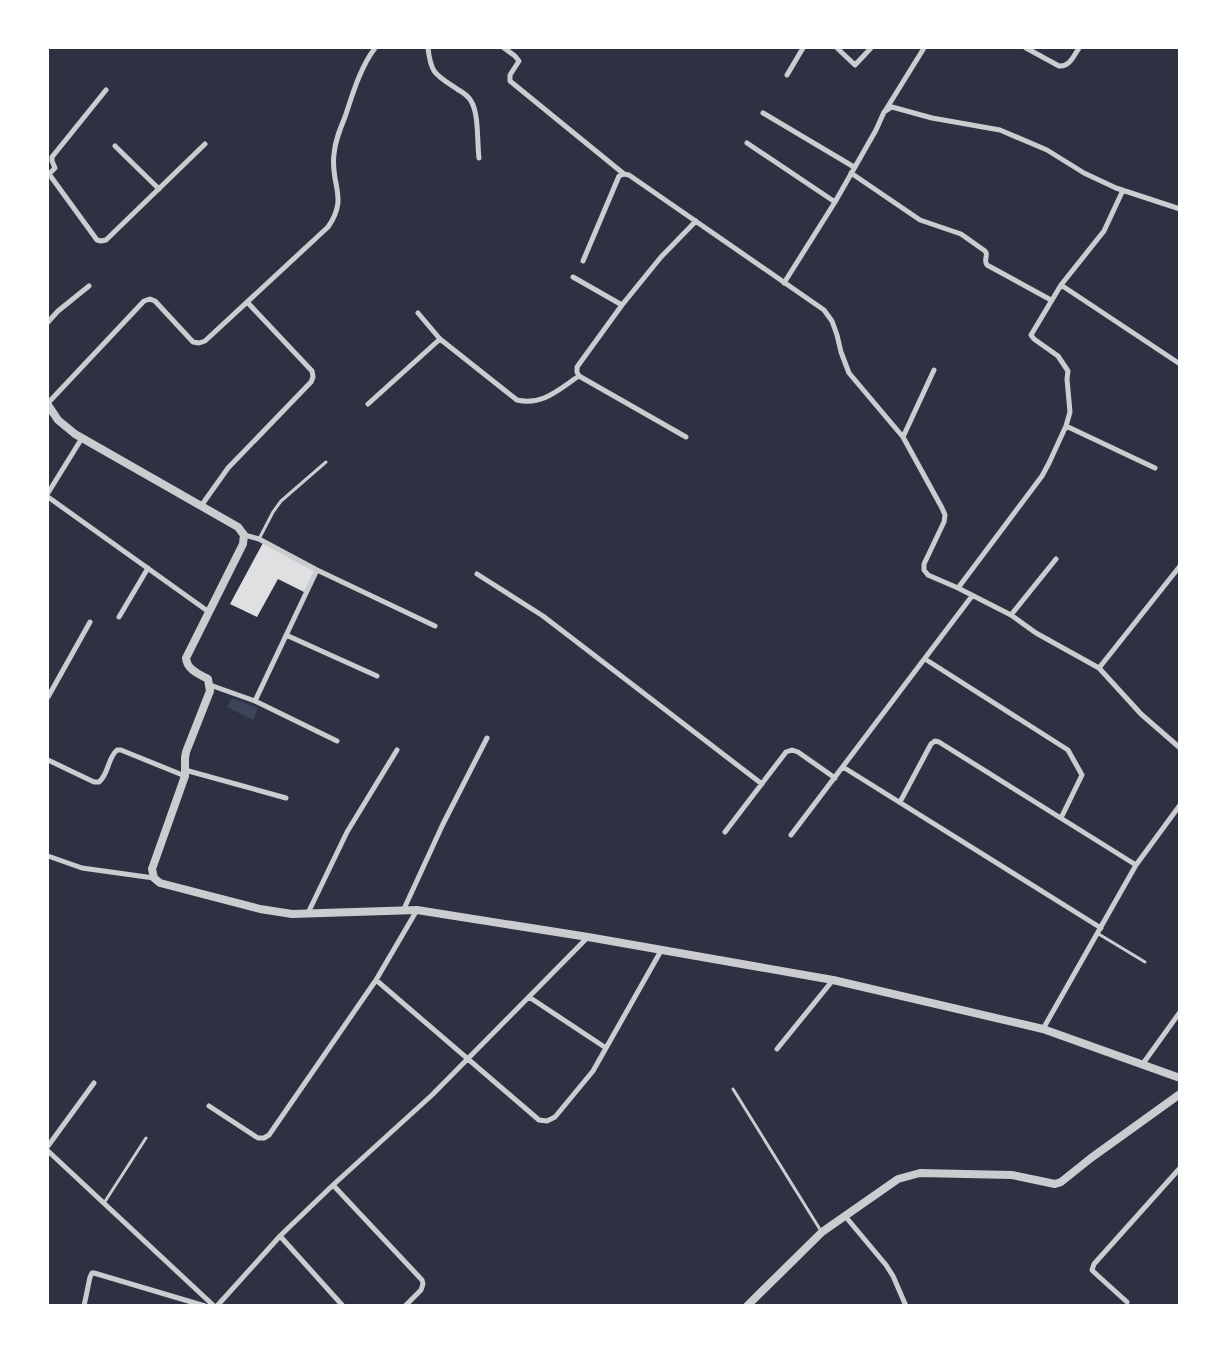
<svg xmlns="http://www.w3.org/2000/svg" width="1227" height="1353" viewBox="0 0 1227 1353" font-family="'Fira Sans',sans-serif">
<style>
.green{fill:#3c4559}
.building{fill:#e0e0e3}
.lines{fill:none;stroke-linecap:round;stroke-linejoin:round}
.service{stroke:#caccd0;stroke-width:3}
.minor{stroke:#caccd0;stroke-width:5}
.tertiary{stroke:#caccd0;stroke-width:8}
</style>
<rect width="100%" height="100%" fill="#2d3142"/>
<path class="green" d="M 232,698 L 258,708 L 253,720 L 227,707 Z"/>
<path class="building" d="M 264,541 L 317,570 L 306,593 L 278,579 L 257,617 L 230,604 Z"/>
<g class="lines">
<path class="service" d="M 259,539 L 273,512 L 281,501 L 326,462
M 1097,933 L 1145,962
M 733,1089 L 821,1231
M 104,1203 L 146,1138"/>
<path class="minor" d="M 428,48 C 431,74 435,74 457,89 C 462,92 468,95 471,101 C 479,113 477,143 479,158
M 504,48 L 515,56 L 519,61 L 510,75 L 510,81 L 624,174
M 837,48 L 855,65 L 871,48
M 1026,48 L 1059,66 C 1070,67 1074,55 1079,48
M 787,75 L 803,48
M 885,111 L 924,48
M 763,113 L 854,167
M 747,143 L 835,202
M 115,146 L 159,189
M 851,173 L 920,220 L 961,234 L 985,251 C 989,255 983,260 987,265 L 1051,300
M 49,174 L 97,240 L 101,241 L 106,240 L 205,144
M 49,174 L 55,168 L 52,161 L 52,157 L 106,90
M 1123,190 L 1104,231 L 1061,285 L 1180,364
M 583,261 L 619,176 L 624,174 L 629,175 L 824,310 L 832,321 L 837,335 L 841,352 L 849,373 L 903,437 L 942,508 L 945,515 L 944,522 L 924,564 L 924,570 L 928,575 L 958,588
M 573,277 L 622,305
M 784,283 L 835,202 L 876,130 L 884,112 L 892,107 L 932,118 L 1000,130 L 1047,150 L 1084,173 L 1116,188 L 1180,209
M 1061,285 L 1031,335 L 1034,339 L 1058,356 L 1068,371 L 1067,379 L 1070,412 L 1066,426 L 1049,463 L 1042,476 L 958,588 L 1011,615 L 1036,633 L 1099,668 L 1141,714 L 1180,748
M 418,313 L 440,339 L 517,400 C 543,406 559,389 579,376
M 48,322 L 58,311 L 89,286
M 48,403 L 144,301 L 150,299 L 155,301 L 193,342 L 199,343 L 205,341 L 328,227 C 349,197 330,185 334,154 C 335,141 340,129 345,117 C 353,93 360,68 375,48
M 368,404 L 440,339
M 1066,426 L 1155,468
M 686,437 L 579,376 L 577,372 L 577,367 L 622,305 L 661,257 L 696,221
M 903,437 L 934,370
M 48,493 L 82,438
M 48,497 L 209,612
M 201,506 L 228,468 L 311,382 L 313,377 L 312,371 L 248,303
M 244,535 L 259,539 L 317,570 L 435,626
M 477,574 L 543,616 L 762,784
M 1011,615 L 1056,559
M 119,617 L 148,568
M 286,635 L 377,676
M 925,659 L 1068,750 L 1082,775 L 1061,818
M 1099,668 L 1180,566
M 210,685 L 255,701 L 337,741
M 48,697 L 90,622
M 255,701 L 317,570
M 48,760 L 94,782 L 99,782 C 109,774 107,759 117,750 L 121,750 L 185,776
M 843,767 L 1101,928
M 185,770 L 286,798
M 900,802 L 931,744 L 935,741 L 939,742 L 1136,865
M 725,832 L 786,752 L 792,750 L 798,752 L 835,778
M 791,835 L 972,596
M 48,856 L 82,868 L 154,878
M 403,911 L 443,824 L 487,738
M 308,913 L 347,832 L 397,750
M 376,980 L 539,1120 L 547,1121 L 555,1117 L 593,1071 L 662,949
M 529,997 L 606,1048
M 1043,1029 L 1136,865 L 1180,805
M 777,1049 L 833,980
M 1142,1065 L 1180,1012
M 209,1106 L 258,1138 L 264,1138 L 269,1135 L 376,980 L 417,910
M 48,1146 L 94,1083
M 48,1151 L 214,1306
M 333,1185 L 422,1280 L 423,1284 L 421,1290 L 405,1306
M 845,1216 L 886,1265 L 893,1276 L 906,1306
M 280,1236 L 343,1306
M 1127,1302 L 1096,1274 L 1092,1270 L 1094,1264 L 1180,1168
M 84,1306 L 90,1277 L 92,1273 L 94,1273 L 205,1306
M 217,1306 L 280,1236 L 333,1185 L 432,1095 L 588,937"/>
<path class="tertiary" d="M 48,405 L 58,420 L 75,434 L 238,527 L 244,535 L 243,544 L 186,658 C 187,670 199,674 208,679 L 210,691 L 186,752 L 185,758 L 185,776 L 152,869 L 154,878 L 160,883 L 260,909 L 292,914 L 417,910 L 588,937 L 833,980 L 1043,1029 L 1180,1078
M 747,1306 L 822,1232 L 898,1179 L 920,1173 L 1012,1175 L 1055,1184 L 1061,1182 L 1091,1158 L 1180,1094"/>
</g>
<rect width="1227" height="1353" fill="none" stroke="#ffffff" stroke-width="98"/>
</svg>
